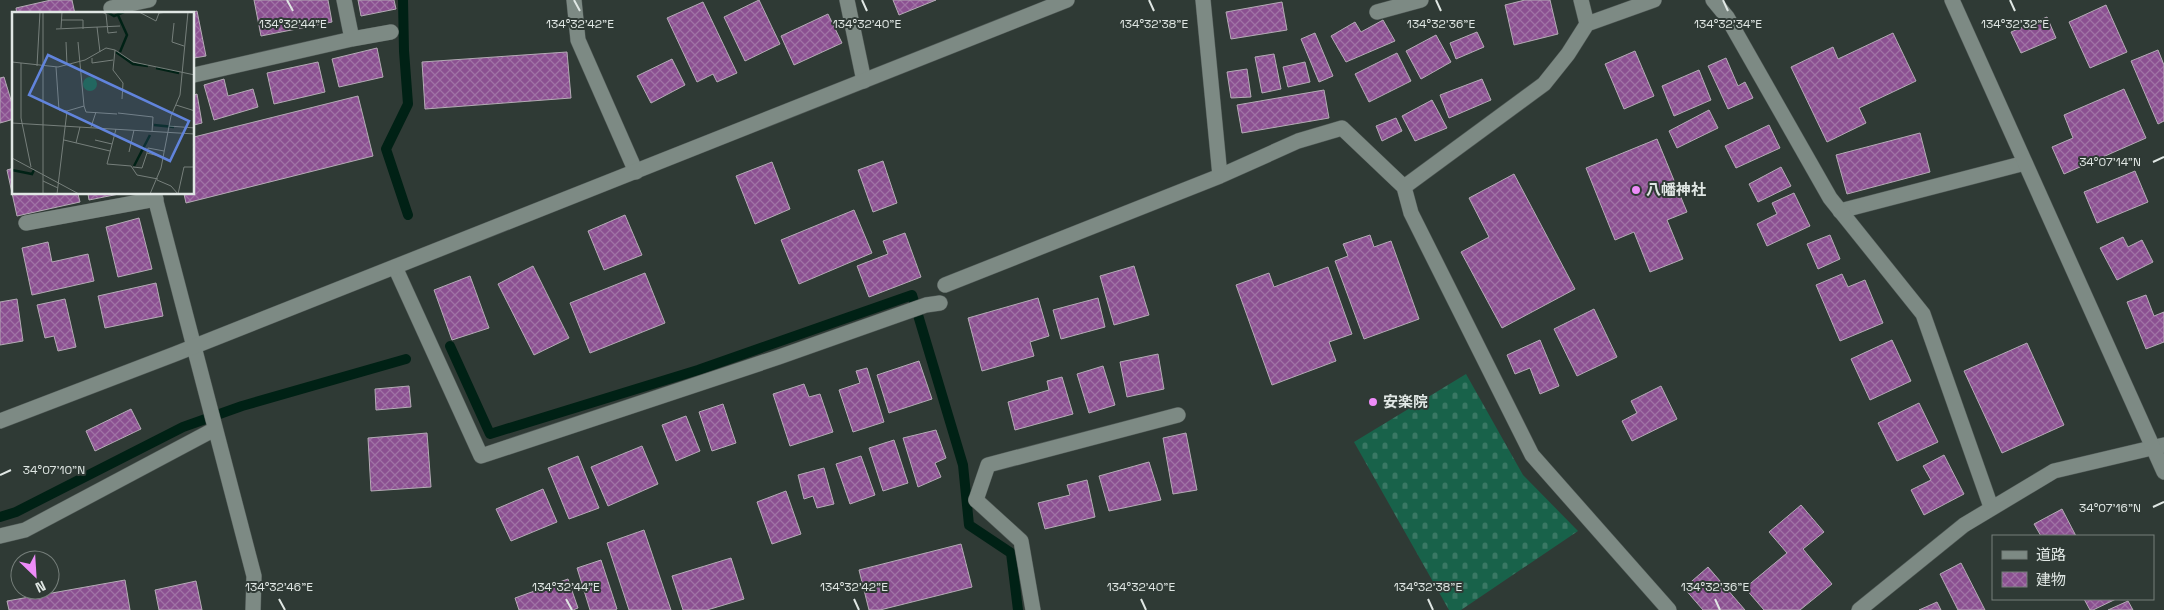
<svg xmlns="http://www.w3.org/2000/svg" width="2164" height="610" viewBox="0 0 2164 610" font-family="'Space Grotesk','Noto Sans JP',sans-serif">
<style>
.cemetery{fill:url(#cemetery-stones)}
.lines{fill:none;stroke-linecap:round;stroke-linejoin:round}
.stream{stroke:#002115;stroke-width:10}
.building{fill:url(#building-cross-hatch);stroke:#b4abb5}
.service-casing{stroke:#4f5855;stroke-width:16}
.minor-casing{stroke:#4f5855;stroke-width:16}
.tertiary-casing{stroke:#4f5855;stroke-width:16}
.service{stroke:#7d8a84;stroke-width:15}
.minor{stroke:#7d8a84;stroke-width:15}
.tertiary{stroke:#7d8a84;stroke-width:15}
.ticks{fill:none;stroke:#e0e7e4;stroke-width:2}
.poi-dot{fill:#ee8cf9;stroke:#2f3a35;stroke-width:2}
.labels{text-anchor:middle;stroke-width:4;stroke-linejoin:round;paint-order:stroke}
.poi-label{font-size:15px;font-weight:bold;fill:#e0e7e4;stroke:#2f3a35;text-anchor:start}
.inset-river{fill:none;stroke:#002115;stroke-width:2.5}
.inset-road{fill:none;stroke:#767f7b;stroke-width:1}
.view{fill:#6184dc;fill-opacity:0.15;stroke:#6184dc;stroke-width:2.5}
.inset-edge{fill:none;stroke:#e0e7e4;stroke-width:2.5}
.ticks-label{font-size:12px;text-anchor:middle;fill:#e0e7e4;stroke:#2f3a35;stroke-width:4;stroke-linejoin:round;paint-order:stroke}
</style>
<defs>
<pattern id="cemetery-stones" width="16" height="16" patternUnits="userSpaceOnUse" patternTransform="scale(1.25)"><rect width="16" height="16" fill="#18624a"/><path d="M2 7V4a2 2 0 0 1 4 0v3zM10 15v-3a2 2 0 0 1 4 0v3z" fill="#397864"/></pattern>
<pattern id="building-cross-hatch" width="8" height="8" patternUnits="userSpaceOnUse" patternTransform="scale(1.25)"><rect width="8" height="8" fill="#8b5091"/><path d="M0 0l8 8M0 8l8-8" fill="none" stroke="#a072a5"/></pattern>
</defs>
<rect width="100%" height="100%" fill="#2f3a35"/>
<path class="cemetery" d="M 1466,374 L 1523,475 L 1578,531 L 1461,610 L 1449,610 L 1354,442 Z"/>
<g class="lines">
<path class="stream" d="M 403,0 L 404,51 L 408,104 L 386,149 L 408,215
M 450,346 L 490,434 L 698,370 L 912,295 L 963,465 L 969,525 L 1011,553 L 1018,610
M 0,517 L 16,512 L 183,427 L 242,406 L 406,359"/>
</g>
<path class="building" d="M 51,0 L 72,0 L 75,14 L 17,14 L 16,8 Z
M 254,0 L 328,0 L 332,22 L 261,36 Z
M 358,0 L 394,0 L 396,9 L 361,16 Z
M 759,0 L 780,44 L 745,61 L 724,17 Z
M 893,0 L 936,0 L 899,15 Z
M 1525,0 L 1550,0 L 1558,34 L 1514,45 L 1505,5 Z
M 703,2 L 737,73 L 717,82 L 713,74 L 697,82 L 667,18 Z
M 1282,2 L 1287,30 L 1231,39 L 1226,12 Z
M 2106,5 L 2127,52 L 2090,68 L 2069,22 Z
M 197,11 L 206,56 L 194,58 L 194,14 L 185,14 Z
M 828,14 L 842,43 L 794,65 L 781,36 Z
M 2047,17 L 2056,38 L 2021,53 L 2011,32 Z
M 1383,20 L 1395,41 L 1346,62 L 1331,36 L 1355,22 L 1361,32 Z
M 1477,32 L 1484,47 L 1456,59 L 1450,43 Z
M 1315,33 L 1333,76 L 1319,82 L 1301,39 Z
M 1893,33 L 1916,81 L 1859,108 L 1866,123 L 1827,142 L 1791,67 L 1833,47 L 1838,59 Z
M 1436,35 L 1451,62 L 1421,79 L 1406,51 Z
M 377,48 L 383,77 L 339,87 L 332,59 Z
M 2158,50 L 2164,65 L 2164,121 L 2158,124 L 2131,61 Z
M 1635,51 L 1654,96 L 1624,109 L 1605,64 Z
M 567,52 L 571,98 L 425,109 L 422,62 Z
M 1397,53 L 1411,81 L 1369,102 L 1355,74 Z
M 1274,54 L 1281,89 L 1262,93 L 1255,57 Z
M 1726,58 L 1738,86 L 1745,82 L 1753,98 L 1728,109 L 1708,66 Z
M 672,59 L 685,85 L 651,103 L 637,76 Z
M 318,62 L 325,92 L 274,104 L 267,73 Z
M 1305,62 L 1310,82 L 1288,87 L 1283,67 Z
M 1247,69 L 1251,97 L 1231,98 L 1227,72 Z
M 1699,70 L 1711,100 L 1674,116 L 1662,86 Z
M 4,77 L 14,110 L 14,119 L 0,123 L 0,78 Z
M 224,79 L 228,96 L 253,89 L 258,107 L 214,120 L 204,85 Z
M 1482,79 L 1491,100 L 1449,118 L 1440,95 Z
M 2124,89 L 2146,138 L 2064,174 L 2052,147 L 2073,138 L 2064,115 Z
M 1324,90 L 1329,118 L 1242,133 L 1237,105 Z
M 197,94 L 202,123 L 194,125 L 194,95 Z
M 358,96 L 373,156 L 186,203 L 184,194 L 194,194 L 194,137 Z
M 1432,100 L 1447,128 L 1415,141 L 1402,116 Z
M 1709,110 L 1718,128 L 1677,148 L 1669,131 Z
M 1396,118 L 1402,131 L 1382,141 L 1376,126 Z
M 1769,125 L 1780,148 L 1736,168 L 1725,146 Z
M 1920,133 L 1930,172 L 1847,194 L 1836,155 Z
M 1657,139 L 1687,212 L 1667,220 L 1683,259 L 1650,272 L 1634,232 L 1615,240 L 1586,168 Z
M 883,161 L 897,203 L 873,212 L 858,170 Z
M 772,162 L 790,209 L 755,224 L 736,176 Z
M 1781,167 L 1791,186 L 1758,202 L 1749,184 Z
M 14,168 L 14,194 L 78,194 L 80,202 L 17,216 L 7,170 Z
M 2135,171 L 2148,202 L 2097,223 L 2084,192 Z
M 1514,174 L 1575,289 L 1502,328 L 1461,252 L 1489,237 L 1469,198 Z
M 1794,193 L 1810,226 L 1767,246 L 1757,224 L 1777,214 L 1772,203 Z
M 88,194 L 119,194 L 89,200 Z
M 854,210 L 872,253 L 799,284 L 781,240 Z
M 625,215 L 642,255 L 604,270 L 588,231 Z
M 139,218 L 152,269 L 118,277 L 106,227 Z
M 905,233 L 921,277 L 869,297 L 857,266 L 888,254 L 883,241 Z
M 1370,235 L 1374,247 L 1391,241 L 1419,319 L 1364,339 L 1335,261 L 1348,256 L 1343,244 Z
M 1830,235 L 1840,259 L 1818,269 L 1807,244 Z
M 2123,237 L 2128,247 L 2142,240 L 2153,262 L 2117,280 L 2100,248 Z
M 48,242 L 52,262 L 88,254 L 94,281 L 32,295 L 22,248 Z
M 533,266 L 569,338 L 534,355 L 498,284 Z
M 1134,266 L 1149,315 L 1114,325 L 1100,276 Z
M 1328,267 L 1352,334 L 1329,342 L 1336,361 L 1272,385 L 1236,285 L 1269,273 L 1274,287 Z
M 645,273 L 665,323 L 590,353 L 570,303 Z
M 1842,274 L 1848,287 L 1865,280 L 1883,323 L 1840,341 L 1816,285 Z
M 470,276 L 489,328 L 452,340 L 434,290 Z
M 156,283 L 163,316 L 105,328 L 98,296 Z
M 2146,295 L 2154,316 L 2164,312 L 2164,342 L 2146,349 L 2127,302 Z
M 1038,298 L 1049,336 L 1030,342 L 1034,356 L 982,371 L 968,318 Z
M 1098,298 L 1105,327 L 1061,339 L 1053,310 Z
M 17,299 L 23,341 L 0,345 L 0,302 Z
M 65,299 L 76,347 L 58,351 L 54,336 L 45,338 L 37,305 Z
M 1594,309 L 1617,357 L 1577,376 L 1554,329 Z
M 1540,340 L 1559,386 L 1540,394 L 1530,368 L 1515,374 L 1507,355 Z
M 1892,340 L 1911,381 L 1870,400 L 1851,359 Z
M 2027,343 L 2064,425 L 2002,453 L 1964,371 Z
M 1158,354 L 1164,389 L 1127,397 L 1120,362 Z
M 919,361 L 932,399 L 889,413 L 877,375 Z
M 1103,366 L 1115,405 L 1089,413 L 1077,374 Z
M 867,368 L 884,422 L 853,432 L 839,390 L 860,383 L 856,371 Z
M 1062,377 L 1073,414 L 1015,430 L 1008,402 L 1049,390 L 1047,381 Z
M 804,384 L 809,397 L 820,394 L 833,432 L 790,446 L 773,394 Z
M 409,386 L 411,407 L 376,410 L 375,389 Z
M 1661,386 L 1677,419 L 1632,441 L 1622,421 L 1637,413 L 1631,401 Z
M 1919,403 L 1938,442 L 1897,461 L 1878,423 Z
M 723,404 L 736,443 L 712,451 L 699,412 Z
M 131,409 L 141,429 L 95,451 L 86,431 Z
M 686,416 L 700,451 L 676,461 L 662,425 Z
M 936,430 L 946,458 L 935,463 L 941,477 L 918,487 L 903,438 Z
M 427,433 L 431,487 L 371,491 L 368,438 Z
M 1186,433 L 1197,490 L 1173,494 L 1163,438 Z
M 894,440 L 908,483 L 883,491 L 869,448 Z
M 642,446 L 658,484 L 608,506 L 591,467 Z
M 1944,455 L 1964,494 L 1924,515 L 1911,490 L 1931,480 L 1923,466 Z
M 578,456 L 599,508 L 569,519 L 548,468 Z
M 861,456 L 875,495 L 850,504 L 836,464 Z
M 1149,462 L 1161,500 L 1109,511 L 1099,476 Z
M 824,468 L 834,504 L 817,508 L 813,496 L 804,499 L 798,475 Z
M 1087,480 L 1095,517 L 1045,529 L 1038,503 L 1070,495 L 1067,485 Z
M 543,489 L 557,522 L 511,541 L 496,509 Z
M 786,491 L 801,534 L 772,544 L 757,502 Z
M 1801,505 L 1824,532 L 1803,549 L 1832,584 L 1800,610 L 1764,610 L 1745,588 L 1787,553 L 1769,532 Z
M 2062,509 L 2076,536 L 2041,536 L 2034,524 Z
M 644,530 L 671,610 L 629,610 L 607,543 Z
M 961,544 L 972,587 L 880,610 L 869,610 L 859,570 Z
M 731,558 L 744,599 L 707,610 L 683,610 L 672,576 Z
M 601,560 L 617,609 L 615,610 L 590,610 L 577,568 Z
M 1961,563 L 1985,610 L 1958,610 L 1940,574 Z
M 1708,567 L 1745,610 L 1703,610 L 1684,588 Z
M 568,579 L 578,608 L 573,610 L 519,610 L 515,598 Z
M 125,580 L 130,610 L 9,610 L 7,601 Z
M 196,581 L 202,610 L 159,610 L 155,590 Z
M 2084,599 L 2116,599 L 2093,610 L 2090,610 Z
M 2128,601 L 2133,610 L 2108,610 Z
M 1937,602 L 1941,610 L 1919,610 Z"/>
<g class="lines">
<g class="service-casing">
<path id="service" d="M 1377,12 L 1421,0
M 1840,211 L 2025,163
M 26,223 L 156,199
M 976,500 L 988,465 L 1178,415"/>
</g>
<g class="minor-casing">
<path id="minor" d="M 574,0 L 578,40 L 636,172
M 847,0 L 864,81
M 1203,0 L 1220,176
M 1581,0 L 1587,24
M 1713,0 L 1727,17 L 1830,198 L 1923,314 L 1991,507
M 111,8 L 149,0
M 352,39 L 391,32
M 194,75 L 352,39 L 344,0
M 1404,187 L 1411,213 L 1532,455 L 1669,610
M 154,194 L 254,576 L 253,610
M 395,267 L 481,456 L 779,357 L 926,305 L 940,303
M 945,285 L 1220,176 L 1298,141 L 1342,128 L 1404,187 L 1544,84 L 1568,54 L 1587,24 L 1654,0
M 976,500 L 1021,541 L 1033,610
M 0,536 L 25,530 L 215,429
M 1859,610 L 1964,525 L 2054,471 L 2164,445"/>
</g>
<g class="tertiary-casing">
<path id="tertiary" d="M 1952,0 L 2164,472
M 0,421 L 175,354 L 1067,0"/>
</g>
<use href="#service" class="service"/>
<use href="#minor" class="minor"/>
<use href="#tertiary" class="tertiary"/>
</g>
<path class="ticks" d="M 287,0 L 293,11M 574,0 L 580,11M 862,0 L 867,11M 1149,0 L 1154,11M 1436,0 L 1441,11M 1723,0 L 1728,11M 2010,0 L 2015,11M 2153,162 L 2164,157M 0,475 L 11,470M 2153,507 L 2164,502M 279,599 L 285,610M 566,599 L 572,610M 854,599 L 859,610M 1141,599 L 1146,610M 1428,599 L 1433,610M 1715,599 L 1720,610"/>
<g class="poi-dot">
<circle cx="1636" cy="190" r="5"/>
<circle cx="1373" cy="402" r="5"/>
</g>
<g class="labels">
<g class="poi-label">
<text x="1646" y="195">八幡神社</text>
<text x="1383" y="407">安楽院</text>
</g>
</g>
<g transform="translate(12 12)">
<rect width="182" height="182" fill="#2f3a35"/>
<path d="M71 72a7 7 0 1 1 14 0a7 7 0 1 1-14 0Z" fill="#18624a"/>
<path class="inset-river" d="M 95,0 L 102,4 L 112,0M 106,3 L 115,23 L 108,40M 104,40 L 121,52 L 136,54M 144,56 L 167,61M 142,113 L 162,115M 122,154 L 138,123M 0,158 L 20,162 L 22,158"/>
<path class="inset-road" d="M 31,0 L 31,182M 90,0 L 94,2 L 96,21 L 105,20M 127,0 L 144,9 L 147,1 L 156,0M 49,8 L 71,8 L 71,17M 162,11 L 160,30 L 172,34M 85,15 L 88,40M 49,16 L 50,0M 44,17 L 108,14M 54,30 L 55,53M 66,30 L 72,94M 103,38 L 101,58 L 111,71 L 110,87M 80,46 L 80,51 L 101,48M 0,50 L 46,55 L 73,48 L 94,36 L 103,38 L 121,50 L 183,63M 9,51 L 9,106 L 19,155M 25,54 L 28,0M 44,55 L 47,98 L 55,99 L 72,94 L 74,100 L 105,102M 164,93 L 183,99M 106,101 L 141,105 L 140,120M 0,111 L 183,122M 157,114 L 183,116M 79,115 L 84,100M 104,117 L 95,152 L 119,154 L 125,163 L 146,167M 52,128 L 98,139M 83,128 L 100,132M 64,131 L 68,115M 117,140 L 122,118M 151,145 L 135,141 L 136,136 L 152,139M 0,146 L 67,182M 121,155 L 130,156 L 135,141M 145,168 L 159,174 L 166,182M 31,169 L 46,176M 45,182 L 55,99M 138,182 L 149,156 L 159,104 L 168,83 L 176,0M 166,182 L 172,155 L 183,155"/>
<path class="view" d="M 36,43 L 177,109 L 158,149 L 17,83 Z"/>
<rect width="182" height="182" class="inset-edge"/>
</g>
<g class="ticks-label">
<text x="293" y="28">134°32'44"E</text>
<text x="580" y="28">134°32'42"E</text>
<text x="867" y="28">134°32'40"E</text>
<text x="1154" y="28">134°32'38"E</text>
<text x="1441" y="28">134°32'36"E</text>
<text x="1728" y="28">134°32'34"E</text>
<text x="2015" y="28">134°32'32"E</text>
<text x="2110" y="166">34°07'14"N</text>
<text x="54" y="474">34°07'10"N</text>
<text x="2110" y="512">34°07'16"N</text>
<text x="279" y="591">134°32'46"E</text>
<text x="566" y="591">134°32'44"E</text>
<text x="854" y="591">134°32'42"E</text>
<text x="1141" y="591">134°32'40"E</text>
<text x="1428" y="591">134°32'38"E</text>
<text x="1715" y="591">134°32'36"E</text>
</g>
<rect x="1992" y="535" width="162" height="65" fill="#2f3a35" stroke="#767f7b"/>
<rect x="2002" y="551" width="25" height="8" fill="#7d8a84" stroke="#767f7b"/>
<text x="2036" y="560" font-size="15" fill="#e0e7e4">道路</text>
<rect x="2002" y="572" width="25" height="15" fill="url(#building-cross-hatch)" stroke="#767f7b"/>
<text x="2036" y="585" font-size="15" fill="#e0e7e4">建物</text>
<g transform="translate(35 575) rotate(155)"><circle r="24" fill="#2f3a35" stroke="#767f7b"/>
<path d="M0-4L9 19L0 12L-9 19Z" fill="#ee8cf9"/>
<text y="-8" font-size="14" font-weight="bold" text-anchor="middle" fill="#e0e7e4">N</text>
</g>
</svg>
